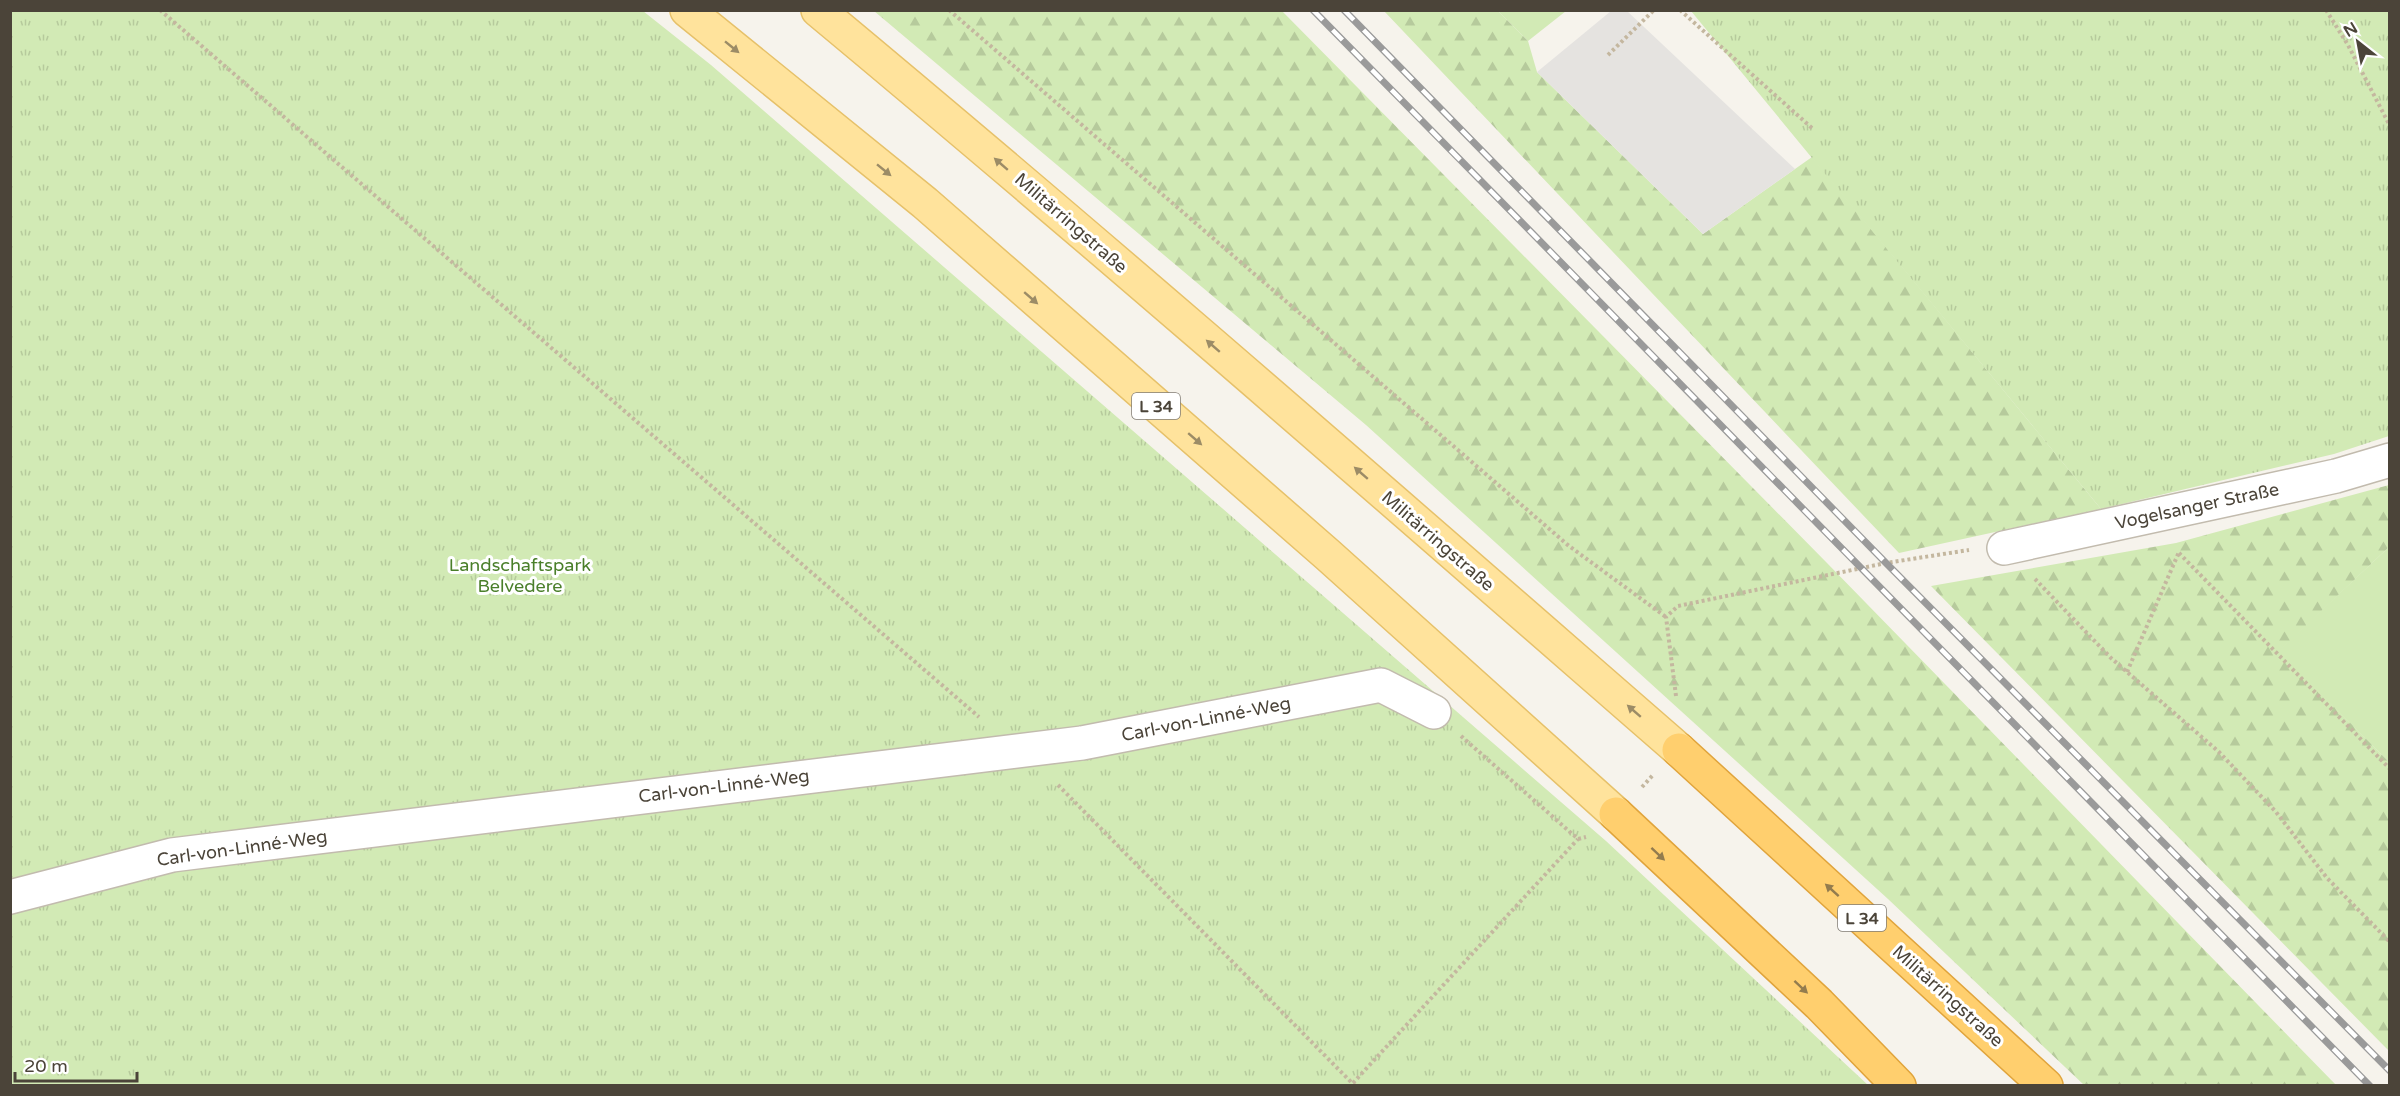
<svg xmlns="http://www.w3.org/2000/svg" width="2400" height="1096" viewBox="0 0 2400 1096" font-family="'Varela Round',sans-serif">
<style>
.green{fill:#d2eab5}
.forest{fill:url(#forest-firs)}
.park{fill:url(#park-tufts)}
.parking{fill:#e5e3e0}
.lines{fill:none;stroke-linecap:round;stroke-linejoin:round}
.street-casing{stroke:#c2bbae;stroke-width:36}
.primary-casing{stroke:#e6c16a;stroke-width:36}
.highway-casing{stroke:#e0a43c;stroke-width:36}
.path{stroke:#c4b79f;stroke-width:4;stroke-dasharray:3 3;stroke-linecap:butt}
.street{stroke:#fff;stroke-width:33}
.primary{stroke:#ffe39c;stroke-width:33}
.highway{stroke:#ffcf6e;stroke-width:33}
.rail-casing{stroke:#9a9a9a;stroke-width:7}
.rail{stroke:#fff;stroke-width:4.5;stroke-dasharray:14;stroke-linecap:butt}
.oneway{fill:#9c8c66}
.oneway2{fill:#937c4e}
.labels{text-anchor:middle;stroke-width:6;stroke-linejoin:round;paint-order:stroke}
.shield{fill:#fff;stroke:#817c74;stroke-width:1.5}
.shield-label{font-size:16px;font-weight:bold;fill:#4b4439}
.street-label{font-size:18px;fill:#4b4439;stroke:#fff}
.park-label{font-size:18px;fill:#4a7f2a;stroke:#fff}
</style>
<defs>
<pattern id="forest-firs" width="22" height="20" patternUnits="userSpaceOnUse" patternTransform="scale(1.5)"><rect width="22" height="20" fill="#d2eab5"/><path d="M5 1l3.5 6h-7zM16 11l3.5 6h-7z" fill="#b6ca9c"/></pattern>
<pattern id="park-tufts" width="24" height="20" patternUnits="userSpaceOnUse" patternTransform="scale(1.5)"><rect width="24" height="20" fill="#d2eab5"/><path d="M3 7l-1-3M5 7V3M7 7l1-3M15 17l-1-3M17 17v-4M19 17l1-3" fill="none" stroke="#b6ca9c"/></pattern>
</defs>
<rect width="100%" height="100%" fill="#f6f3ec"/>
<path class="green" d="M 1498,11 L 1566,11 L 1528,41 Z
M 2389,547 L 2389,762 L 2278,651 Z"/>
<path class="forest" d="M 874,11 L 1282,11 L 1827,563 L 2336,1085 L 2084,1085 L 1888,899 L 1366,425 Z
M 1384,11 L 1498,11 L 1528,41 L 1537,72 L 1703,234 L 1812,157 L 2101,509 L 1899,553 Z
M 2389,485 L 2389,547 L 2279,651 L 2389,762 L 2389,1051 L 1931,586 L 2176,543 Z"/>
<path class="park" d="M 10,11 L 643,11 L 711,65 L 1606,841 L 1868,1085 L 11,1085 Z
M 1691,11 L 2389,11 L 2389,436 L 2334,454 L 2101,509 Z"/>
<path class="parking" d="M 1611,11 L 1627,11 L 1795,169 L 1703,234 L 1537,72 Z"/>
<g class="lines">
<g class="street-casing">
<path id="street" d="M 2004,548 L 2336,476 L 2390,460
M 10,897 L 172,855 L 1082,743 L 1381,685 L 1434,712"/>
</g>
<g class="primary-casing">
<path id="primary" d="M 687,10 L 925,203 L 1328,555 L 1616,814
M 818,10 C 1109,252 1393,501 1679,750"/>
</g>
<g class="highway-casing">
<path id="highway" d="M 1679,750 L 2046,1086
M 1616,814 L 1819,1004 L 1899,1086"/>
</g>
<path class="path" d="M 160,10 L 979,717
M 949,10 L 1569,546 L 1666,617
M 1680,10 L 1813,129
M 2326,10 L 2348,45 L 2390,126
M 1608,55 L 1654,10
M 2179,553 L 2390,769
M 2035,579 L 2111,658 L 2219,752 L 2276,812 L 2327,878 L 2390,942
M 2127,672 L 2179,552
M 1676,696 L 1666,617 L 1678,606 L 1886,563 L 1969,550
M 1461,736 L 1578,839 L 1586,837
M 1058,785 L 1355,1086
M 1642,787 L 1653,775
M 1353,1083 L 1578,839"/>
<use href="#street" class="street"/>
<use href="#primary" class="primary"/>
<use href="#highway" class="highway"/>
<g class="rail-casing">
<path id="rail" d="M 1313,10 L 2370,1086
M 1344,10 L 1886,563 L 2390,1071"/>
</g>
<use href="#rail" class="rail"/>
</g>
<defs><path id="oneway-solid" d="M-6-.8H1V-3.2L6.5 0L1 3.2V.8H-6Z" transform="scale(1.5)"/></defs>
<g class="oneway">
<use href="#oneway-solid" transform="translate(732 47) rotate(39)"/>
<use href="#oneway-solid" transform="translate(1001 164) rotate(-139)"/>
<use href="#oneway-solid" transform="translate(884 170) rotate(39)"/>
<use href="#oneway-solid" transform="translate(1031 298) rotate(41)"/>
<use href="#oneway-solid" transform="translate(1213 346) rotate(-139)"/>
<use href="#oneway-solid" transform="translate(1195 439) rotate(41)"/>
<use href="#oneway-solid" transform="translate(1361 473) rotate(-139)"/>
<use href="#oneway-solid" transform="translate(1634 711) rotate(-139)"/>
</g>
<g class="oneway2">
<use href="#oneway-solid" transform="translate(1658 854) rotate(43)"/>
<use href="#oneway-solid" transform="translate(1832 890) rotate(-138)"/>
<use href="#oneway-solid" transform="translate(1801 987) rotate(43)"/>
</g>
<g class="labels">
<g class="shield">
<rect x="1132" y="393" width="48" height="26" rx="4.5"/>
<rect x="1838" y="905" width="48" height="26" rx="4.5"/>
</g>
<g class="shield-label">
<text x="1156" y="412">L 34</text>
<text x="1862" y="924">L 34</text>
</g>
<g class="street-label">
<text transform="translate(1071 223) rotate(41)" y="6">Militärringstraße</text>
<text transform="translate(2197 506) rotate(-12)" y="6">Vogelsanger Straße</text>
<text transform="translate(1438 541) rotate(41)" y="6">Militärringstraße</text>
<text transform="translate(1206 719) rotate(-11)" y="6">Carl-von-Linné-Weg</text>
<text transform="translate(724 786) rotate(-7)" y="6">Carl-von-Linné-Weg</text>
<text transform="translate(242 848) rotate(-8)" y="6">Carl-von-Linné-Weg</text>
<text transform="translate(1948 996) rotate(42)" y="6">Militärringstraße</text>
</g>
<g class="park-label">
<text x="520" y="571">Landschaftspark<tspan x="520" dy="21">Belvedere</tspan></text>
</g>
</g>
<rect width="2400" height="1096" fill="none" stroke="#4b4439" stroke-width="24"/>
<g transform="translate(2358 42) rotate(329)" stroke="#ffffff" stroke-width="4.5" paint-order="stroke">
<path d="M0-4.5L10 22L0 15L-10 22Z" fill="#4b4439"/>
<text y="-9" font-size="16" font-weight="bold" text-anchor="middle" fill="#4b4439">N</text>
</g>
<path d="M15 1072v9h122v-9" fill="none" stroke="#4b4439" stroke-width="3"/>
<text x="24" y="1072" font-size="18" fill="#4b4439" stroke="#ffffff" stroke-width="4.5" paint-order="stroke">20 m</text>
</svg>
